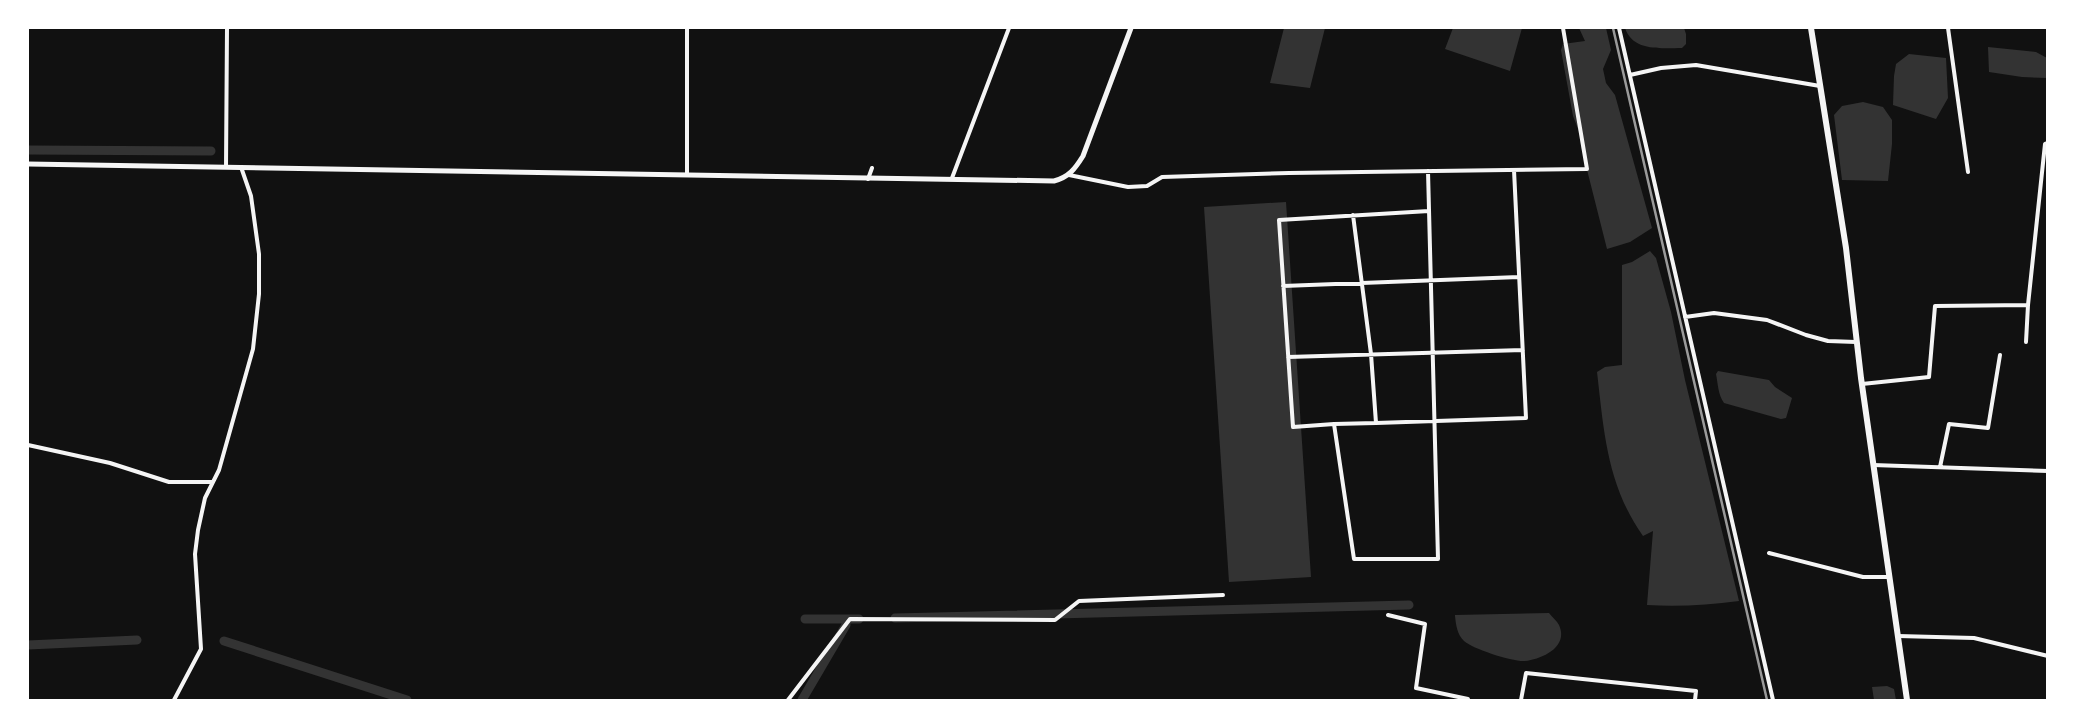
<svg xmlns="http://www.w3.org/2000/svg" width="2075" height="728" viewBox="0 0 2075 728" font-family="Rubik,sans-serif">
<style>
.water{fill:#333}
.lines{fill:none;stroke-linecap:round;stroke-linejoin:round}
.canal{stroke:#333;stroke-width:9}
.minor{stroke:#f5f5f5;stroke-width:4}
.tertiary{stroke:#f5f5f5;stroke-width:5}
.trunk{stroke:#f5f5f5;stroke-width:6}
.rail{stroke:#9a9a9a;stroke-width:2.5}
</style>
<rect width="100%" height="100%" fill="#111"/>
<path class="water" d="M 1284,28 L 1325,28 L 1310,88 L 1270,83 Z
M 1453,28 L 1522,28 L 1510,71 L 1445,49 Z
M 1579,28 L 1606,28 L 1611,50 L 1603,69 L 1606,83 L 1615,95 L 1652,228 L 1630,242 L 1607,249 L 1581,146 L 1580,134 L 1573,116 L 1561,50 L 1563,44 L 1585,41 Z
M 1625,28 L 1684,28 L 1686,34 L 1686,44 L 1682,48 C 1662,48 1633,52 1625,28 Z
M 1988,47 L 2036,52 L 2047,58 L 2047,78 L 2022,77 L 1989,72 Z
M 1909,54 L 1946,58 L 1948,98 L 1936,119 L 1893,105 L 1894,76 L 1896,64 Z
M 1863,102 L 1883,107 L 1892,120 L 1892,144 L 1888,181 L 1842,180 L 1834,115 L 1842,106 Z
M 1286,202 L 1311,577 L 1229,582 L 1204,207 Z
M 1650,251 L 1656,258 L 1671,312 L 1685,380 L 1739,601 C 1708,605 1678,607 1647,605 L 1653,531 L 1643,536 C 1607,485 1604,432 1597,372 L 1605,367 L 1622,365 L 1622,265 L 1632,262 Z
M 1718,371 L 1769,380 L 1775,387 L 1792,398 L 1786,418 L 1781,419 L 1724,403 C 1718,395 1718,384 1716,374 Z
M 1549,613 C 1552,617 1557,621 1559,625 C 1569,647 1542,659 1525,661 C 1513,662 1473,649 1464,641 C 1457,634 1456,625 1455,616 L 1455,615 Z
M 1887,686 L 1894,689 L 1896,700 L 1874,700 L 1872,687 Z"/>
<g class="lines">
<path class="canal" d="M 28,150 L 211,151
M 895,618 L 1409,605
M 805,619 L 859,619
M 224,641 L 407,700
M 28,645 L 137,640
M 802,700 L 846,625"/>
<path class="minor" d="M 687,28 L 687,174
M 1619,28 L 1773,700
M 1948,28 L 1968,172
M 1630,75 L 1661,68 L 1696,65 L 1820,86
M 226,167 L 227,28
M 1428,171 L 1438,559 L 1354,559 L 1334,424 L 1293,427 L 1279,220 L 1429,211
M 1069,175 L 1128,187 L 1147,186 L 1162,177 L 1289,173 L 1587,169 L 1563,28
M 952,178 L 1009,28
M 868,179 L 872,168
M 1353,215 L 1371,354 L 1376,423 L 1526,418 L 1514,170
M 1283,286 L 1519,277
M 1685,317 L 1714,313 L 1767,320 L 1806,335 L 1828,341 L 1856,342
M 2026,342 L 2028,305 L 2045,144 L 2048,143
M 1288,357 L 1523,350
M 1862,384 L 1929,377 L 1935,306 L 2028,305
M 1334,424 L 1376,423
M 28,445 L 110,463 L 169,482 L 213,482
M 1873,465 L 2048,471
M 1940,467 L 1949,424 L 1988,428 L 2000,355
M 1769,553 L 1863,577 L 1890,577
M 1388,615 L 1425,624 L 1416,688 L 1468,699 L 1468,700
M 1898,636 L 1974,638 L 2048,656
M 174,700 L 201,649 L 195,554 L 198,530 L 205,498 L 219,470 L 253,349 L 259,294 L 259,254 L 251,196 L 241,167
M 788,700 L 850,619 L 1055,620 L 1079,601 L 1223,595
M 1521,700 L 1526,673 L 1696,691 L 1695,700"/>
<path class="tertiary" d="M 28,164 L 1054,181 C 1069,177 1075,169 1083,156 L 1131,28"/>
<path class="trunk" d="M 1811,28 L 1846,248 L 1861,378 L 1907,700"/>
<path class="rail" d="M 1613,28 L 1767,700"/>
</g>
<rect width="2075" height="728" fill="none" stroke="#ffffff" stroke-width="58"/>
</svg>
